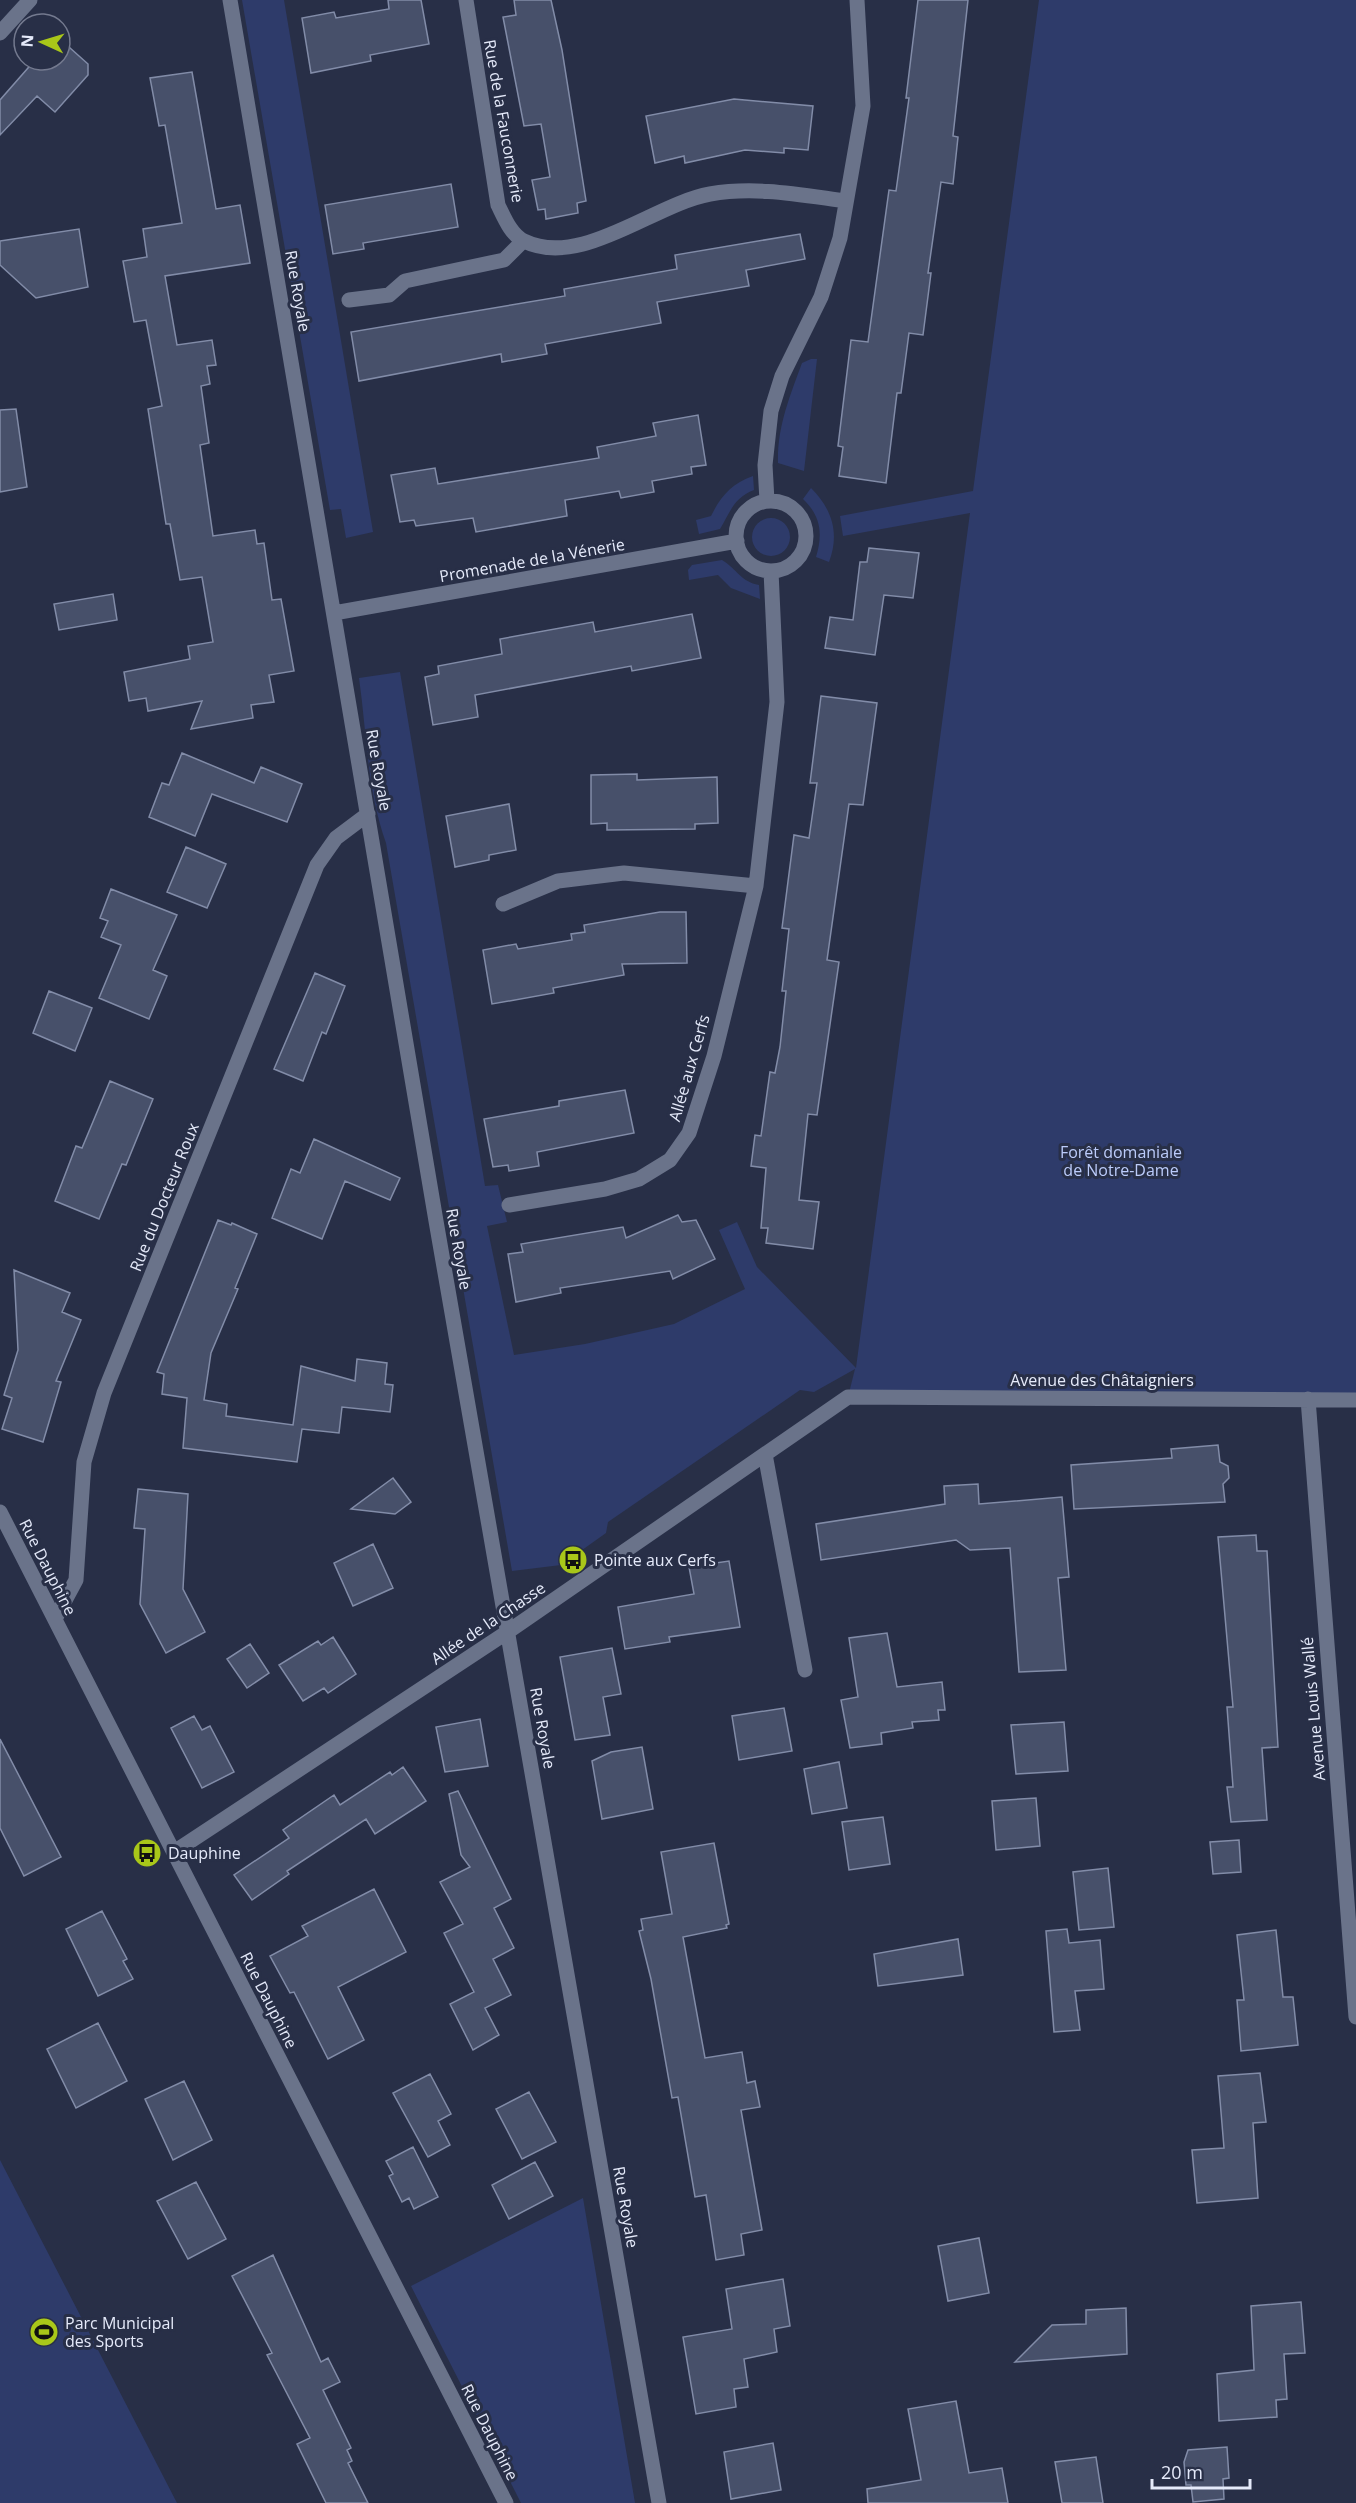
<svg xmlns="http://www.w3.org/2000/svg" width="1356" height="2503" viewBox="0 0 1356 2503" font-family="'Open Sans',sans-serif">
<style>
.green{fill:#2e3b6a}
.building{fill:#47506a;stroke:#828ca8;stroke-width:1.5}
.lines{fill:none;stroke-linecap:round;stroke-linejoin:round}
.minor{stroke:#6a738a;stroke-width:15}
.labels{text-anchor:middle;stroke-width:6;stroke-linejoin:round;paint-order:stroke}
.street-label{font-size:16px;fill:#e5eafa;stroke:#282f47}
.park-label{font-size:16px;fill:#bbcbfa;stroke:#282f47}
.poi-label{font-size:16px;fill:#e5eafa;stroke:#282f47;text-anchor:start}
</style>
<rect width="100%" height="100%" fill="#282f47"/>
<path class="green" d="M 242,0 L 284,0 L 373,532 L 346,538 L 341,509 L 330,510 Z
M 1039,0 L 1356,0 L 1356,1398 L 848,1397 L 855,1369 L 814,1392 L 800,1390 L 608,1522 L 606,1533 L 561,1565 L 512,1571 L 386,843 C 367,790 367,734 359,678 L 400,672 L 485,1186 L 498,1185 L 507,1222 L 487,1226 L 514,1355 L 585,1344 L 674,1324 L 745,1289 L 719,1230 L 737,1222 L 757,1267 L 856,1368 L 970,513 L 843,536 L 840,516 L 973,491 Z
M 811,359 L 817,359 L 804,471 L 778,463 C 777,427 790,396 802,363 Z
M 753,476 L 754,490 C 733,498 730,513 720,529 L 699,534 L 696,520 L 711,516 C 721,496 731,484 753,476 Z
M 811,488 C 832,509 840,533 829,562 L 816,557 C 823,534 821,516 803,499 Z
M752 537a19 19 0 1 1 38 0a19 19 0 1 1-38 0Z
M 722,560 C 737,569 741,582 759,585 L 760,599 L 731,588 L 718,575 L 689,580 L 688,570 L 692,565 Z
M 0,2160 L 177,2503 L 0,2503 Z
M 583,2198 L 635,2503 L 521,2503 L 411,2286 Z"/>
<path class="building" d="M 388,0 L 421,0 L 429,44 L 370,55 L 371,61 L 311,73 L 302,18 L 334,12 L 336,18 L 389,9 Z
M 514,0 L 551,0 L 562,50 L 586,201 L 577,203 L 578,213 L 546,219 L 545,209 L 538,210 L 532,180 L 550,177 L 541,124 L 524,126 L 503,17 L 516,15 Z
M 918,0 L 968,0 L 953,136 L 958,137 L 953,184 L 941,182 L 928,273 L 931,273 L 923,335 L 909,333 L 901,393 L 897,393 L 886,483 L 839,476 L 843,447 L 838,446 L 851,340 L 868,342 L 889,190 L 896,191 L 909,98 L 906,98 Z
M 60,39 L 88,64 L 88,75 L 55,112 L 37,96 L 0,135 L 0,100 L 35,60 L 60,60 Z
M 192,72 L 216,209 L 240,205 L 250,263 L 165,276 L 177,345 L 212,340 L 216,365 L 207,366 L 210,384 L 201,386 L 209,443 L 200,445 L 213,536 L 255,530 L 257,544 L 264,543 L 272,600 L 281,599 L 294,671 L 269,675 L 274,702 L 251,705 L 253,718 L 191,729 L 202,701 L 148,711 L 146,698 L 129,701 L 124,672 L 190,659 L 188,646 L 213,642 L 202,577 L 180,580 L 170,524 L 166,524 L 148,409 L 162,406 L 146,320 L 134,322 L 123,261 L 147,257 L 143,229 L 182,223 L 165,125 L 159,126 L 150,78 Z
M 734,99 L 813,106 L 808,150 L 784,148 L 784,153 L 745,150 L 685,163 L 684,156 L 655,163 L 646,116 Z
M 451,184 L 458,227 L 363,243 L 364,249 L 333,254 L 325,205 Z
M 79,229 L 88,287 L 36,298 L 0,265 L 0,241 Z
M 800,234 L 805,259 L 746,270 L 749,286 L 657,302 L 661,323 L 545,344 L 547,354 L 502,362 L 501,354 L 359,381 L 351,332 L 565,296 L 564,289 L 677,269 L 675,255 Z
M 16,409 L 27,487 L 0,492 L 0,410 Z
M 698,415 L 706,465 L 691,467 L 692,474 L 652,481 L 654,492 L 621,498 L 619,491 L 565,500 L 567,516 L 476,532 L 473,518 L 416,526 L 414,520 L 400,522 L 391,475 L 435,468 L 438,484 L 599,458 L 597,447 L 656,436 L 653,423 Z
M 869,548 L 919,553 L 913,598 L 884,595 L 875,655 L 825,648 L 830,617 L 853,620 L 860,562 L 867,562 Z
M 113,594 L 117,620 L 59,630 L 54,604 Z
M 692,614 L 701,658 L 632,671 L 631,666 L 475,695 L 478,717 L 433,725 L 425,677 L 439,674 L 438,666 L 502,654 L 500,639 L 593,622 L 595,632 Z
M 821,696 L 877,703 L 863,805 L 849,804 L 827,960 L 839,962 L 817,1115 L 808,1114 L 799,1200 L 819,1202 L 813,1249 L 766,1243 L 768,1228 L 761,1228 L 766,1168 L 751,1166 L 755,1135 L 761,1136 L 770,1072 L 775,1073 L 780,1047 L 786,991 L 782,991 L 789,929 L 782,928 L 794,835 L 809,838 L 817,783 L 810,783 Z
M 182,753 L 254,783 L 261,767 L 302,784 L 287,822 L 212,794 L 195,836 L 149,817 L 162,783 L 169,785 Z
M 637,774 L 637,780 L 717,777 L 718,823 L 695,824 L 695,829 L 607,830 L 607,823 L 591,824 L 591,775 Z
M 509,804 L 516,850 L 489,855 L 489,860 L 455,867 L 446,816 Z
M 186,847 L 226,864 L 207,908 L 167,892 Z
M 111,889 L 177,915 L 153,970 L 167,976 L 149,1019 L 99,998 L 121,945 L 101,937 L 108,921 L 100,918 Z
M 660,912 L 686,912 L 687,963 L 622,964 L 624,975 L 553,988 L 554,993 L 492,1004 L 483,950 L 516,944 L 518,949 L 572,940 L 571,934 L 585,932 L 584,925 Z
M 315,973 L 345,986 L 326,1034 L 322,1032 L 303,1081 L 274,1069 Z
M 49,991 L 92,1008 L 75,1051 L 33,1033 Z
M 110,1081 L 153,1099 L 126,1165 L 122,1164 L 99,1219 L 55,1201 L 76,1146 L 82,1148 Z
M 625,1090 L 634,1133 L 537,1152 L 539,1166 L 509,1171 L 508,1165 L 493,1167 L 484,1119 L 559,1106 L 559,1101 Z
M 314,1139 L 400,1178 L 390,1200 L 345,1181 L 322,1239 L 272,1218 L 291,1169 L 300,1173 Z
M 678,1215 L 682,1222 L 696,1220 L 715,1259 L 673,1279 L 670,1271 L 560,1288 L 561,1293 L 516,1302 L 508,1254 L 523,1252 L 521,1244 L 623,1227 L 626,1238 Z
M 218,1220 L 231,1225 L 232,1223 L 257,1234 L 235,1288 L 238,1289 L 211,1353 L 204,1400 L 227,1404 L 226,1416 L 293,1425 L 301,1366 L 355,1381 L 357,1359 L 387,1363 L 385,1384 L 393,1385 L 390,1412 L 342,1407 L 339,1433 L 302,1429 L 297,1462 L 183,1448 L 187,1398 L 162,1394 L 164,1374 L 157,1372 Z
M 14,1270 L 70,1293 L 62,1312 L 81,1320 L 56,1381 L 61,1382 L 43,1442 L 2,1429 L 12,1398 L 4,1395 L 18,1350 Z
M 1218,1445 L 1220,1462 L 1228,1466 L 1229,1478 L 1223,1484 L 1225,1502 L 1074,1509 L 1071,1465 L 1172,1458 L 1171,1449 Z
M 393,1478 L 411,1502 L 395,1514 L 351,1509 Z
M 978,1484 L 979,1504 L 1062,1497 L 1069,1577 L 1058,1578 L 1066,1670 L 1019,1672 L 1010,1548 L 970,1550 L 956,1540 L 821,1560 L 816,1524 L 945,1504 L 944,1486 Z
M 138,1489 L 188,1494 L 183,1589 L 205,1632 L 166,1653 L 140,1604 L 145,1529 L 134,1528 Z
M 1256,1535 L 1257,1551 L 1267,1551 L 1278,1747 L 1262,1748 L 1267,1820 L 1231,1822 L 1227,1787 L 1233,1787 L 1227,1707 L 1233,1707 L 1218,1537 Z
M 373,1544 L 393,1588 L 353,1606 L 334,1563 Z
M 729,1561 L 740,1627 L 669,1637 L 670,1642 L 625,1649 L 618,1607 L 694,1594 L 689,1567 Z
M 887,1633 L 897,1687 L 942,1682 L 945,1710 L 938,1710 L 939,1720 L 912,1722 L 913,1728 L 881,1733 L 882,1744 L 850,1748 L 841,1700 L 858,1697 L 849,1638 Z
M 333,1637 L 356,1674 L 328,1693 L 324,1688 L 303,1701 L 279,1665 L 318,1641 L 321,1645 Z
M 250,1644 L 269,1673 L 247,1688 L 227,1659 Z
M 612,1648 L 621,1694 L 603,1697 L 610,1735 L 575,1740 L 560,1657 Z
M 784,1708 L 792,1751 L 739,1760 L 732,1716 Z
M 194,1716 L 202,1730 L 210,1726 L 234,1772 L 202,1788 L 171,1728 Z
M 480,1719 L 488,1766 L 445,1772 L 436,1727 Z
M 1064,1722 L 1068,1771 L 1016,1774 L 1011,1725 Z
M 0,1739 L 61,1857 L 24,1876 L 0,1828 Z
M 642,1747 L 653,1809 L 602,1819 L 592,1761 L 611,1752 Z
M 839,1762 L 847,1808 L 812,1814 L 804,1769 Z
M 403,1767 L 426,1801 L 375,1834 L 366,1819 L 287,1871 L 289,1874 L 252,1900 L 234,1875 L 289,1838 L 283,1830 L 334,1795 L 340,1805 L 390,1772 L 392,1775 Z
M 458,1791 L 511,1899 L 494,1908 L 514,1948 L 493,1959 L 511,1995 L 485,2008 L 499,2035 L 473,2050 L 450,2004 L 474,1992 L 444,1933 L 463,1924 L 440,1882 L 470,1867 L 461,1855 L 449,1794 Z
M 1036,1798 L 1040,1846 L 996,1850 L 992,1801 Z
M 883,1817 L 890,1864 L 849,1870 L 842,1822 Z
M 1239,1840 L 1241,1872 L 1213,1874 L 1210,1842 Z
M 714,1843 L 729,1924 L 726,1925 L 727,1928 L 683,1937 L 705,2058 L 742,2052 L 747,2083 L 755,2081 L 760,2107 L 741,2110 L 762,2230 L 741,2234 L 744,2255 L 716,2260 L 706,2195 L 695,2197 L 678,2097 L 672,2098 L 651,1979 L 639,1931 L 643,1930 L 641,1919 L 672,1914 L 661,1852 Z
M 1108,1868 L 1114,1927 L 1079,1930 L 1073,1872 Z
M 374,1889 L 406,1952 L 338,1987 L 364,2040 L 328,2059 L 294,1992 L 290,1993 L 270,1956 L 308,1936 L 302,1926 Z
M 102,1911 L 127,1959 L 123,1961 L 133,1979 L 98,1996 L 66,1929 Z
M 1067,1929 L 1069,1943 L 1100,1940 L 1104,1989 L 1075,1991 L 1080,2030 L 1054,2032 L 1046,1931 Z
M 1276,1930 L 1283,1997 L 1293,1997 L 1298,2045 L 1241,2051 L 1237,2000 L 1244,2000 L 1237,1935 Z
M 958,1939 L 963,1975 L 878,1986 L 874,1954 Z
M 98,2023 L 127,2081 L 76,2108 L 47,2049 Z
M 1260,2073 L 1266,2122 L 1253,2123 L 1258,2198 L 1197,2203 L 1192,2150 L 1224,2148 L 1218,2076 Z
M 430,2074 L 451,2114 L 438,2121 L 450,2145 L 428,2157 L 393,2093 Z
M 184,2081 L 212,2140 L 173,2160 L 145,2099 Z
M 529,2092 L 556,2142 L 522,2159 L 496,2109 Z
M 413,2147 L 438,2197 L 414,2209 L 409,2198 L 402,2202 L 389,2176 L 393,2174 L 386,2161 Z
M 535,2162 L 553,2196 L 509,2219 L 492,2185 Z
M 196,2182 L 226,2239 L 188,2259 L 157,2201 Z
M 979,2238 L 989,2293 L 948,2301 L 938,2246 Z
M 273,2255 L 321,2362 L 328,2358 L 340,2382 L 323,2390 L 351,2448 L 347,2450 L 352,2461 L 348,2463 L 368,2503 L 326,2503 L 297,2444 L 310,2438 L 267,2355 L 272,2353 L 232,2276 Z
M 783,2279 L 790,2326 L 774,2329 L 777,2352 L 744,2359 L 748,2387 L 734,2389 L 736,2407 L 696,2414 L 683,2337 L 732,2329 L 726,2289 Z
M 1301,2302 L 1305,2353 L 1284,2354 L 1287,2399 L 1276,2400 L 1277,2417 L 1219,2421 L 1217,2374 L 1254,2370 L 1251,2306 Z
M 1126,2308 L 1127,2354 L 1015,2362 L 1052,2325 L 1086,2324 L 1086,2310 Z
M 956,2401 L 969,2473 L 1002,2468 L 1008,2503 L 868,2503 L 867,2489 L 921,2480 L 908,2409 Z
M 773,2443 L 781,2490 L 731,2499 L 724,2452 Z
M 1227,2447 L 1229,2478 L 1223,2479 L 1224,2499 L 1193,2502 L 1191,2485 L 1186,2485 L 1184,2462 L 1188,2450 Z
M 1096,2457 L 1103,2503 L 1062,2503 L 1055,2462 Z"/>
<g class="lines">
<path class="minor" d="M 230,0 L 436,1221 L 659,2503
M 466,0 L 498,205 C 504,217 511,235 524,241 C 581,269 654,204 710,194 C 756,186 801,195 846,201
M 0,33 L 30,0
M 349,300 L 389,295 L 405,281 L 504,260 L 523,241
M 767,501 L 765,465 L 771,411 L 782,376 L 821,297 L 840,238 L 863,106 L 857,0
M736 536a35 35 0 1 1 70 0a35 35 0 1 1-70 0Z
M 334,613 L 737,541
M 503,904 L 558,881 L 624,873 L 756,886
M 509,1205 L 605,1189 L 639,1179 L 670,1160 L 689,1133 L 714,1056 L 756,886 L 777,702 L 771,571
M 1308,1399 L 1356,2017
M 765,1454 L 805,1670
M 0,1512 L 506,2503
M 55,1619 L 76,1580 L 84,1462 L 104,1393 L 317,865 L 336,838 L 368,814
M 174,1852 L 509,1631 L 848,1397 L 1356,1400"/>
</g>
<defs>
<g id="bus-disc" transform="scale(1.5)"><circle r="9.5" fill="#a9c719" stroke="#282f47"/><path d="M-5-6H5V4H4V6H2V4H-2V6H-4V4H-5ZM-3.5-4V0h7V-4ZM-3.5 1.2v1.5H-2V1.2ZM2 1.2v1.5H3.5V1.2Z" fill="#111"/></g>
<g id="stadium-disc" transform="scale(1.5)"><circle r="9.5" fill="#a9c719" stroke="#282f47"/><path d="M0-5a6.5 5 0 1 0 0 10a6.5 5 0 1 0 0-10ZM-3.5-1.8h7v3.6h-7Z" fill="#111"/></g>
</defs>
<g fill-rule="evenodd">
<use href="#bus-disc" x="573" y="1560"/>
<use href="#bus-disc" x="147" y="1853"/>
<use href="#stadium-disc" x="44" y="2332"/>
</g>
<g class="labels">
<g class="street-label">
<text transform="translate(504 121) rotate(80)" y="6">Rue de la Fauconnerie</text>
<text transform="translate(298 291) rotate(80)" y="6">Rue Royale</text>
<text transform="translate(532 560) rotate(-10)" y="6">Promenade de la Vénerie</text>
<text transform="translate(379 770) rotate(80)" y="6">Rue Royale</text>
<text transform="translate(689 1068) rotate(-74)" y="6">Allée aux Cerfs</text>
<text transform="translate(164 1197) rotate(-68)" y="6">Rue du Docteur Roux</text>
<text transform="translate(459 1249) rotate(80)" y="6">Rue Royale</text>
<text x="1102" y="1386">Avenue des Châtaigniers</text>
<text transform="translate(48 1567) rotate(63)" y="6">Rue Dauphine</text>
<text transform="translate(488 1623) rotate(-34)" y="6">Allée de la Chasse</text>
<text transform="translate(1313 1709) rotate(-95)" y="6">Avenue Louis Wallé</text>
<text transform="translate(543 1728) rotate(80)" y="6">Rue Royale</text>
<text transform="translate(269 2000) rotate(63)" y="6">Rue Dauphine</text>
<text transform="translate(626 2207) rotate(80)" y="6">Rue Royale</text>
<text transform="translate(490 2432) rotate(63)" y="6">Rue Dauphine</text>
</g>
<g class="park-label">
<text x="1121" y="1158">Forêt domaniale<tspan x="1121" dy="18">de Notre-Dame</tspan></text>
</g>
<g class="poi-label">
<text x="594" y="1566">Pointe aux Cerfs</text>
<text x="168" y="1859">Dauphine</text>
<text x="65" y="2329">Parc Municipal<tspan x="65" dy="18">des Sports</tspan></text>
</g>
</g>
<g transform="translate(42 42) rotate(274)"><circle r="28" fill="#282f47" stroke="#747a8f" stroke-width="1.5"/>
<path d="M0-4.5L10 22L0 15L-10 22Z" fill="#a9c719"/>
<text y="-9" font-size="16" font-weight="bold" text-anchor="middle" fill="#e5eafa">N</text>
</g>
<path d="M1152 2479v9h98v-9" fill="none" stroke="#e5eafa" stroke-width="3"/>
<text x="1161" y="2479" font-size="18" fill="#e5eafa" stroke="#282f47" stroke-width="4.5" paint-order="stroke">20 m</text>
</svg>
